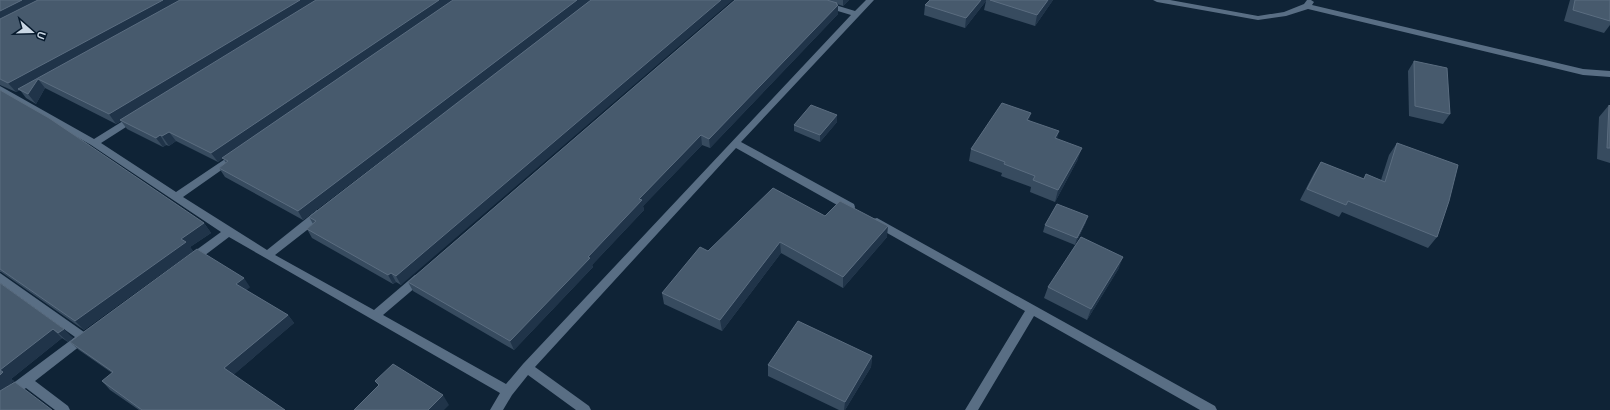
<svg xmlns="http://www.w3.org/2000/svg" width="1610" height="410" viewBox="0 0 1610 410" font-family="Ubuntu,sans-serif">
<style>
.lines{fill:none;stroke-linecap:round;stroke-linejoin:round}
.minor{fill:#596e84;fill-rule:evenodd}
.wall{fill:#374b5f}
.shaded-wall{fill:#203449}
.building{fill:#475a6d;stroke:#5b6d80}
</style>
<rect width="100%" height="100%" fill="#0f2336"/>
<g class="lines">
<path class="minor" d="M 807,0 L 819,0 L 855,11 L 866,0 L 874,0 L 741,142 L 854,204 L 855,207 L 854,210 L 846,210 L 736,148 L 535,367 L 589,406 L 591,410 L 576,410 L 528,375 L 512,395 L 503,410 L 490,410 L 500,393 L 229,237 L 196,262 L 188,262 L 187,259 L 188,256 L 221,232 L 91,145 L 0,93 L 0,86 L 94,139 L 131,116 L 137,116 L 139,118 L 137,120 L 101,143 L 176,192 L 234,153 L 240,153 L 242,155 L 240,157 L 183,197 L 267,250 L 317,210 L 325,210 L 326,213 L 325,216 L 275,255 L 374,310 L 415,275 L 419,274 L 423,275 L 424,278 L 423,281 L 383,315 L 506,384 L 523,364 L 851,15 L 808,2 Z
M 1153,0 L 1170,0 L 1258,16 L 1284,12 L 1304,4 L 1307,0 L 1311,0 L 1314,2 L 1312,5 L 1583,69 L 1610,71 L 1610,77 L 1583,75 L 1308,9 L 1286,16 L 1258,20 L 1157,2 Z
M 877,218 L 1215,406 L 1217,410 L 1200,410 L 1034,316 L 978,410 L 965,410 L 1025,311 L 873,225 L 872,222 L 873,219 Z
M 0,273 L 84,332 L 89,333 L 91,336 L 89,339 L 35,381 L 68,406 L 70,410 L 55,410 L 26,388 L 0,405 L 0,393 L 75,337 L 0,283 Z"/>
</g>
<path class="wall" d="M 0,0 L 591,0 L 303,220 L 225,177 L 219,168 L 226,163 L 223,158 L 218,162 L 176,141 L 169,146 L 166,145 L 163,147 L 127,129 L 121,121 L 116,124 L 45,88 L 36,104 L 26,98 L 20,90 L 16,92 L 0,85 Z
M 591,0 L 401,285 L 396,282 L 393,284 L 312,238 L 307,229 L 313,224 L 309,217 Z
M 735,0 L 849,0 L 843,6 L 837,4 L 838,14 L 710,148 L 702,145 L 643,206 L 644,210 L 592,265 L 593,267 L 514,350 L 413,291 L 408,282 Z
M 930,0 L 1053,0 L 1035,26 L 984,10 L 986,1 L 965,28 L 924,15 L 925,5 Z
M 1570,0 L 1610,0 L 1610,25 L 1604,33 L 1564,21 Z
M 1414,61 L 1450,114 L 1443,124 L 1409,116 L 1408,71 Z
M 0,90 L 204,223 L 211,233 L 190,247 L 193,251 L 84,330 L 1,272 L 0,272 Z
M 1609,105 L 1610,106 L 1610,163 L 1597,159 L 1599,117 Z
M 1029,120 L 1057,139 L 1078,159 L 1055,202 L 1030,192 L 1031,187 L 1001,176 L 1002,173 L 969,161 L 971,149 Z
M 837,122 L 820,142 L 794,131 L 794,125 Z
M 1397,143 L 1437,237 L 1428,248 L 1342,212 L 1339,217 L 1300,200 L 1314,173 L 1321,162 L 1363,179 L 1366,174 L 1381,180 L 1389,155 Z
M 825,216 L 887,237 L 843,288 L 781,253 L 722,331 L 664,304 L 662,293 L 708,251 Z
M 1086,222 L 1075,245 L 1043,232 L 1045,225 Z
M 1119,268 L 1087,320 L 1044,298 L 1048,287 Z
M 0,283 L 73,338 L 68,342 L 62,338 L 11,379 L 14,381 L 5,388 L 0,410 Z
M 250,287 L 246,290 L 288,315 L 294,323 L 233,375 L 285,410 L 139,410 L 110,390 L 102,381 L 112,373 L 79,350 L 70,342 Z
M 872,356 L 871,367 L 845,410 L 839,410 L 768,376 L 768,365 Z"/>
<path class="shaded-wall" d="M 22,0 L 47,0 L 0,23 L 0,11 Z
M 163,0 L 186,0 L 38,79 L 45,88 L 36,104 L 28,94 L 18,89 L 20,90 L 16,92 L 8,83 Z
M 300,0 L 319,0 L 120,120 L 121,121 L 116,124 L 109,114 Z
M 439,0 L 455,0 L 218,162 L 211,153 Z
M 577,0 L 591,0 L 303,220 L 298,211 Z
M 721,0 L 733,0 L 401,285 L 396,276 Z
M 843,0 L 849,0 L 843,6 Z
M 981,0 L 986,0 L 986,1 L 965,28 L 966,18 Z
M 1048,0 L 1053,0 L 1035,26 L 1037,15 Z
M 837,3 L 837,6 L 838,5 L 838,14 L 710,148 L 709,139 Z
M 1031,113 L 1028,125 L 1027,120 Z
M 837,115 L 837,122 L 820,142 L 820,135 Z
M 1059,131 L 1056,143 L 1055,138 Z
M 169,132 L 176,141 L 169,146 L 162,136 Z
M 160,135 L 166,145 L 163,147 L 156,138 Z
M 701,135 L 702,145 L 643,206 L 644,210 L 592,265 L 593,267 L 514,350 L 510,341 L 588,257 L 639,199 Z
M 1082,148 L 1078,159 L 1055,202 L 1058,190 Z
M 1088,216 L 1086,222 L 1075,245 L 1077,238 Z
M 204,223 L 211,233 L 190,247 L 193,251 L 84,330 L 75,321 L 181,239 Z
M 888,226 L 887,237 L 843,288 L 843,277 Z
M 780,242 L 781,253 L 722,331 L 720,320 Z
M 1123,257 L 1119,268 L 1087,320 L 1091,309 Z
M 391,273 L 396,282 L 393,284 L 388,275 Z
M 244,278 L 250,287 L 243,293 L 236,284 Z
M 288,315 L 294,323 L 231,377 L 224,368 Z
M 53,329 L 62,338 L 11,379 L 14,381 L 0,392 L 0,370 Z
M 64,329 L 73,338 L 68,342 L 58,333 Z
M 872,356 L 871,367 L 845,410 L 844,410 L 845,402 Z
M 443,395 L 449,405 L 444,410 L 428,410 Z"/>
<path class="building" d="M 0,0 L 22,0 L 0,11 Z
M 38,0 L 163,0 L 8,83 L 0,79 L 0,19 Z
M 180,0 L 300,0 L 109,114 L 38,79 L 28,94 L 18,89 Z
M 316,0 L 439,0 L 211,153 L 169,132 L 162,136 L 160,135 L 156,138 L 120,120 Z
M 453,0 L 577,0 L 298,211 L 219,168 L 228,161 L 222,158 Z
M 591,0 L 721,0 L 396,276 L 391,273 L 388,275 L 307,229 L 316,221 L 309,217 Z
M 735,0 L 827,0 L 837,3 L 836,4 L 838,5 L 709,139 L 701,135 L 639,199 L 642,200 L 588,257 L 590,258 L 510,341 L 408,282 Z
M 930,0 L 981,0 L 966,18 L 925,5 Z
M 990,0 L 1048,0 L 1037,15 Z
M 1575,0 L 1610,0 L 1610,21 L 1573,10 Z
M 1414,61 L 1447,68 L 1450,114 L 1415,106 Z
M 0,90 L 49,118 L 204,223 L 181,239 L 186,242 L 75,321 L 0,269 Z
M 1002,103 L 1031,113 L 1027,120 L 1059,131 L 1055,138 L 1082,148 L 1058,190 L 1033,180 L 1035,176 L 1004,164 L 1005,162 L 971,149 Z
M 811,105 L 837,115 L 820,135 L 794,125 Z
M 1609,105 L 1610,106 L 1610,148 L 1607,148 Z
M 1397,143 L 1458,165 L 1449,201 L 1437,237 L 1348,201 L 1346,205 L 1307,189 L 1321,162 L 1364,179 L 1366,174 L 1385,182 Z
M 773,188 L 825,216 L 840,201 L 888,226 L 843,277 L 780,242 L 720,320 L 662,293 L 700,247 L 708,251 Z
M 1057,204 L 1088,216 L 1077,238 L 1045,225 Z
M 1081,237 L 1123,257 L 1091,309 L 1048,287 Z
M 197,249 L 244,278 L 236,284 L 288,315 L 224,368 L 285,410 L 142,410 L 102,381 L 113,372 L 70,342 Z
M 0,283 L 64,329 L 58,333 L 53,329 L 0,370 L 3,372 L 0,375 Z
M 798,321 L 872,356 L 845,402 L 768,365 Z
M 393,364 L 443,395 L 428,410 L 354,410 L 379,385 L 375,381 Z
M 15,382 L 52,410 L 0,410 L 0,391 Z"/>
<g transform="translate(32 32) rotate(110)" stroke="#06192c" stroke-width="3" paint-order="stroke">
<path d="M0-3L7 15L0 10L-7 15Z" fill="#cad7e4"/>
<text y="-6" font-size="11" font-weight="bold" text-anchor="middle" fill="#cad7e4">U</text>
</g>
</svg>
